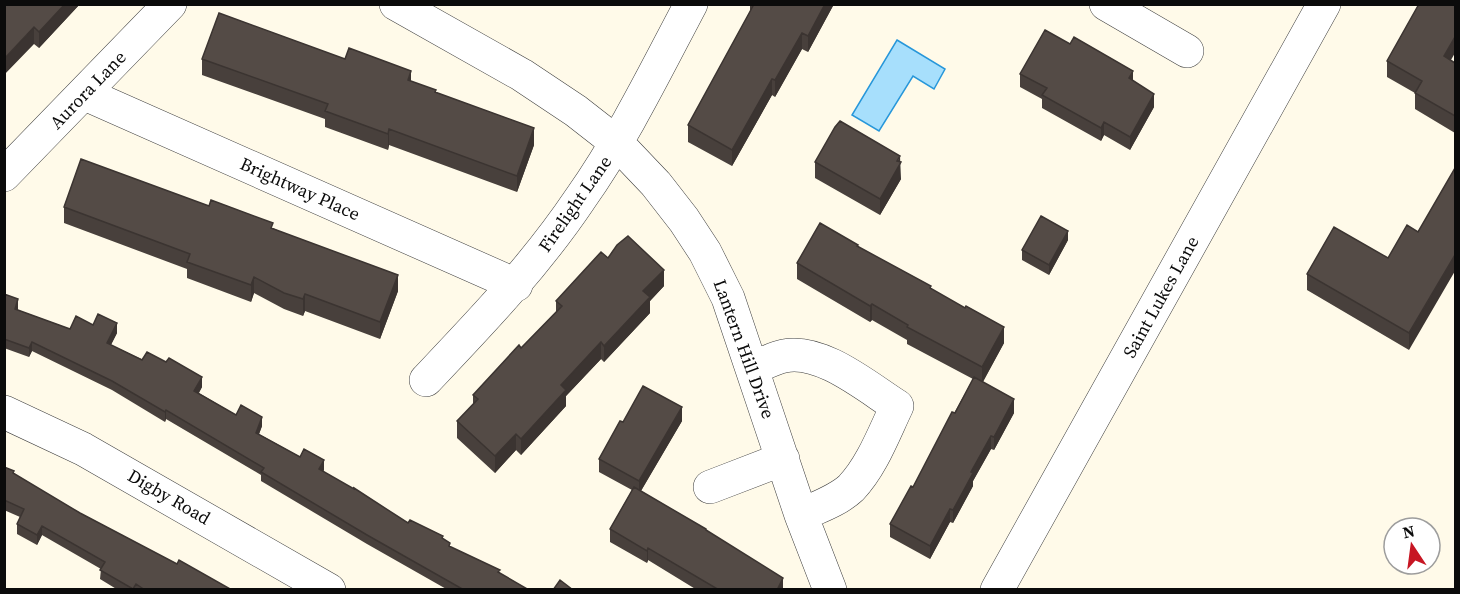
<svg xmlns="http://www.w3.org/2000/svg" width="1460" height="594" viewBox="0 0 1460 594" font-family="'Source Serif 4',serif">
<style>
.water{fill:#a7dffc;stroke:#2797da;stroke-width:1.5}
.lines{fill:none;stroke-linecap:round;stroke-linejoin:round}
.minor-casing{stroke:#3e3e3e;stroke-width:34}
.minor{stroke:#fff;stroke-width:33}
.wall{fill:#48403c}
.shaded-wall{fill:#3b3431}
.building{fill:#544b46;stroke:#3b3431;stroke-width:1.5}
.labels{text-anchor:middle;stroke-width:6;stroke-linejoin:round;paint-order:stroke}
.street-label{font-size:18px;fill:#0b0b0b;stroke:#fff}
</style>
<rect width="100%" height="100%" fill="#fffae9"/>
<path class="water" d="M 897,40 L 945,69 L 934,89 L 913,76 L 879,131 L 852,115 Z"/>
<g class="lines">
<g class="minor-casing">
<path id="minor" d="M 396,4 L 522,75 L 576,111 L 617,143 L 656,184 L 684,220 L 705,252 L 728,298 L 801,515 L 830,590
M 1106,4 L 1187,51
M 85,94 L 516,285
M 4,175 L 170,4
M 753,368 C 763,364 774,358 784,356 C 821,348 867,387 897,406 C 884,433 872,466 851,488 C 837,501 818,507 801,515
M 426,380 C 481,322 535,266 580,199 C 623,138 656,70 691,4
M 4,412 L 83,449 L 329,590
M 710,487 L 783,459
M 997,590 L 1324,4"/>
</g>
<use href="#minor" class="minor"/>
</g>
<path class="wall" d="M 4,4 L 80,4 L 39,48 L 34,44 Z
M 750,4 L 834,4 L 808,52 L 802,49 L 775,97 L 772,95 L 732,166 L 688,142 L 688,125 L 750,12 Z
M 202,59 L 345,59 L 411,81 L 534,145 L 517,192 L 389,145 L 388,150 L 325,127 L 325,119 L 202,75 Z
M 1451,60 L 1455,63 L 1455,133 L 1415,109 L 1415,93 L 1387,77 L 1387,61 Z
M 1020,74 L 1133,80 L 1154,107 L 1130,150 L 1104,135 L 1101,141 L 1042,108 L 1042,99 L 1020,87 Z
M 815,162 L 901,179 L 880,215 L 815,178 Z
M 209,206 L 273,228 L 398,291 L 380,339 L 305,311 L 303,316 L 284,309 L 254,293 L 251,302 L 187,278 L 187,269 L 64,223 L 64,207 Z
M 1418,232 L 1409,350 L 1307,290 L 1307,274 L 1388,258 Z
M 1068,240 L 1049,275 L 1022,260 L 1022,250 Z
M 858,247 L 931,289 L 1004,343 L 983,382 L 1014,413 L 994,450 L 991,449 L 973,481 L 973,486 L 953,523 L 950,522 L 930,559 L 890,537 L 890,524 L 913,487 L 973,379 L 907,344 L 907,340 L 872,320 L 870,322 L 797,279 L 797,263 Z
M 608,258 L 664,286 L 650,301 L 650,313 L 604,362 L 601,359 L 566,396 L 566,406 L 521,455 L 516,450 L 495,473 L 457,438 L 457,421 L 473,405 L 473,395 L 521,348 L 556,313 L 556,301 Z
M 4,294 L 18,309 L 18,310 L 70,329 L 93,325 L 117,333 L 111,345 L 202,387 L 199,393 L 236,415 L 262,426 L 259,434 L 324,470 L 323,471 L 408,523 L 443,539 L 450,547 L 529,590 L 448,590 L 367,544 L 261,481 L 261,475 L 166,419 L 165,422 L 112,390 L 32,351 L 29,357 L 4,348 Z
M 682,421 L 641,491 L 706,531 L 783,590 L 697,590 L 648,560 L 647,563 L 610,542 L 610,529 L 632,490 L 599,472 L 599,459 L 623,422 Z
M 4,467 L 14,474 L 80,513 L 177,564 L 232,590 L 118,590 L 100,579 L 101,569 L 42,535 L 37,545 L 17,534 L 17,524 L 20,517 L 4,510 Z"/>
<path class="shaded-wall" d="M 65,4 L 80,4 L 39,48 L 39,32 Z
M 825,4 L 834,4 L 808,52 L 808,36 Z
M 34,27 L 34,44 L 4,75 L 4,59 Z
M 802,33 L 802,49 L 775,97 L 775,80 Z
M 1455,37 L 1455,53 L 1444,72 L 1444,56 Z
M 411,71 L 411,87 L 408,80 Z
M 1133,71 L 1133,84 L 1129,78 Z
M 772,79 L 772,95 L 732,166 L 732,150 Z
M 1154,94 L 1154,107 L 1130,150 L 1130,137 Z
M 1104,122 L 1104,135 L 1101,141 L 1101,128 Z
M 534,128 L 534,145 L 517,192 L 517,176 Z
M 389,129 L 389,145 L 388,150 L 388,134 Z
M 900,156 L 901,179 L 880,215 L 880,199 Z
M 1068,231 L 1068,240 L 1049,275 L 1049,265 Z
M 1455,255 L 1455,271 L 1409,350 L 1409,333 Z
M 664,270 L 664,286 L 650,301 L 650,313 L 604,362 L 604,346 L 643,291 Z
M 398,275 L 398,291 L 380,339 L 380,322 Z
M 254,277 L 254,293 L 251,302 L 251,285 Z
M 305,294 L 305,311 L 303,316 L 303,299 Z
M 18,299 L 18,309 L 15,318 L 15,309 Z
M 872,304 L 872,320 L 870,322 L 870,306 Z
M 117,323 L 117,333 L 107,352 L 107,343 Z
M 1004,327 L 1004,343 L 982,383 L 982,367 Z
M 32,342 L 32,351 L 29,357 L 29,348 Z
M 601,342 L 601,359 L 566,396 L 566,406 L 521,455 L 521,439 L 561,385 Z
M 202,377 L 202,387 L 194,400 L 194,391 Z
M 1014,399 L 1014,413 L 994,450 L 994,437 Z
M 682,407 L 682,421 L 639,494 L 639,481 Z
M 166,410 L 166,419 L 165,422 L 165,412 Z
M 262,417 L 262,426 L 256,442 L 256,433 Z
M 516,434 L 516,450 L 495,473 L 495,456 Z
M 991,436 L 991,449 L 973,481 L 973,486 L 953,523 L 953,510 L 971,472 Z
M 324,460 L 324,470 L 319,478 L 319,469 Z
M 950,509 L 950,522 L 930,559 L 930,546 Z
M 42,526 L 42,535 L 37,545 L 37,535 Z
M 648,548 L 648,560 L 647,563 L 647,551 Z
M 783,578 L 783,590 L 777,590 Z"/>
<path class="building" d="M 4,4 L 65,4 L 39,32 L 34,27 L 4,59 Z
M 751,4 L 825,4 L 808,36 L 802,33 L 775,80 L 772,79 L 732,150 L 688,125 L 753,6 Z
M 1419,4 L 1455,4 L 1455,37 L 1444,56 L 1455,63 L 1455,116 L 1415,93 L 1422,81 L 1387,61 Z
M 219,13 L 345,59 L 349,48 L 411,71 L 408,80 L 436,90 L 435,92 L 534,128 L 517,176 L 389,129 L 388,134 L 325,111 L 328,104 L 202,59 Z
M 1045,30 L 1070,44 L 1074,37 L 1133,71 L 1129,78 L 1154,94 L 1130,137 L 1104,122 L 1101,128 L 1042,95 L 1047,88 L 1020,74 Z
M 840,121 L 900,156 L 897,161 L 901,162 L 880,199 L 815,162 L 835,127 Z
M 81,159 L 209,206 L 211,200 L 273,223 L 271,228 L 398,275 L 380,322 L 305,294 L 303,299 L 284,293 L 254,277 L 251,285 L 187,262 L 190,254 L 64,207 Z
M 1455,168 L 1455,255 L 1409,333 L 1307,274 L 1334,227 L 1388,258 L 1407,225 L 1418,232 Z
M 1041,216 L 1068,231 L 1049,265 L 1022,250 Z
M 820,223 L 858,245 L 857,246 L 931,286 L 930,288 L 965,308 L 966,306 L 1004,327 L 982,367 L 907,327 L 908,325 L 872,304 L 870,306 L 797,263 Z
M 628,236 L 664,270 L 643,291 L 650,297 L 604,346 L 601,342 L 561,385 L 566,390 L 521,439 L 516,434 L 495,456 L 457,421 L 478,399 L 473,395 L 519,345 L 521,348 L 562,306 L 556,301 L 601,252 L 608,258 L 617,245 Z
M 4,294 L 18,299 L 15,309 L 70,329 L 76,316 L 93,325 L 98,314 L 117,323 L 107,343 L 142,360 L 147,352 L 166,362 L 169,358 L 202,377 L 194,391 L 236,415 L 241,405 L 262,417 L 256,433 L 300,457 L 304,449 L 324,460 L 319,469 L 354,489 L 354,488 L 408,523 L 410,520 L 443,536 L 442,538 L 450,543 L 449,546 L 500,570 L 498,572 L 529,590 L 464,590 L 367,535 L 261,472 L 264,468 L 166,410 L 165,412 L 112,381 L 32,342 L 29,348 L 4,339 Z
M 974,377 L 1014,399 L 994,437 L 991,436 L 971,472 L 973,473 L 953,510 L 950,509 L 930,546 L 890,524 L 911,486 L 913,487 L 952,412 L 955,413 Z
M 643,386 L 682,407 L 639,481 L 599,459 L 620,421 L 623,422 Z
M 4,467 L 14,471 L 13,473 L 80,513 L 177,564 L 179,560 L 232,590 L 145,590 L 136,584 L 133,589 L 100,570 L 105,562 L 42,526 L 37,535 L 17,524 L 24,509 L 4,500 Z
M 634,487 L 706,529 L 706,530 L 783,578 L 777,590 L 719,590 L 648,548 L 647,551 L 610,529 Z
M 560,580 L 573,590 L 553,590 Z"/>
<g class="labels">
<g class="street-label">
<text transform="translate(88 90) rotate(-46)" y="6">Aurora Lane</text>
<text transform="translate(300 189) rotate(24)" y="6">Brightway Place</text>
<text transform="translate(575 204) rotate(-55)" y="6">Firelight Lane</text>
<text transform="translate(1161 297) rotate(-61)" y="6">Saint Lukes Lane</text>
<text transform="translate(744 349) rotate(70)" y="6">Lantern Hill Drive</text>
<text transform="translate(169 497) rotate(30)" y="6">Digby Road</text>
</g>
</g>
<rect width="1460" height="594" fill="none" stroke="#0b0b0b" stroke-width="12"/>
<g transform="translate(1412 546) rotate(347)"><circle r="28" fill="#ffffff" stroke="#9d9d9d" stroke-width="1.5"/>
<path d="M0-4.5L10 22L0 15L-10 22Z" fill="#c71623"/>
<text y="-9" font-size="16" font-weight="bold" text-anchor="middle" fill="#0b0b0b">N</text>
</g>
</svg>
